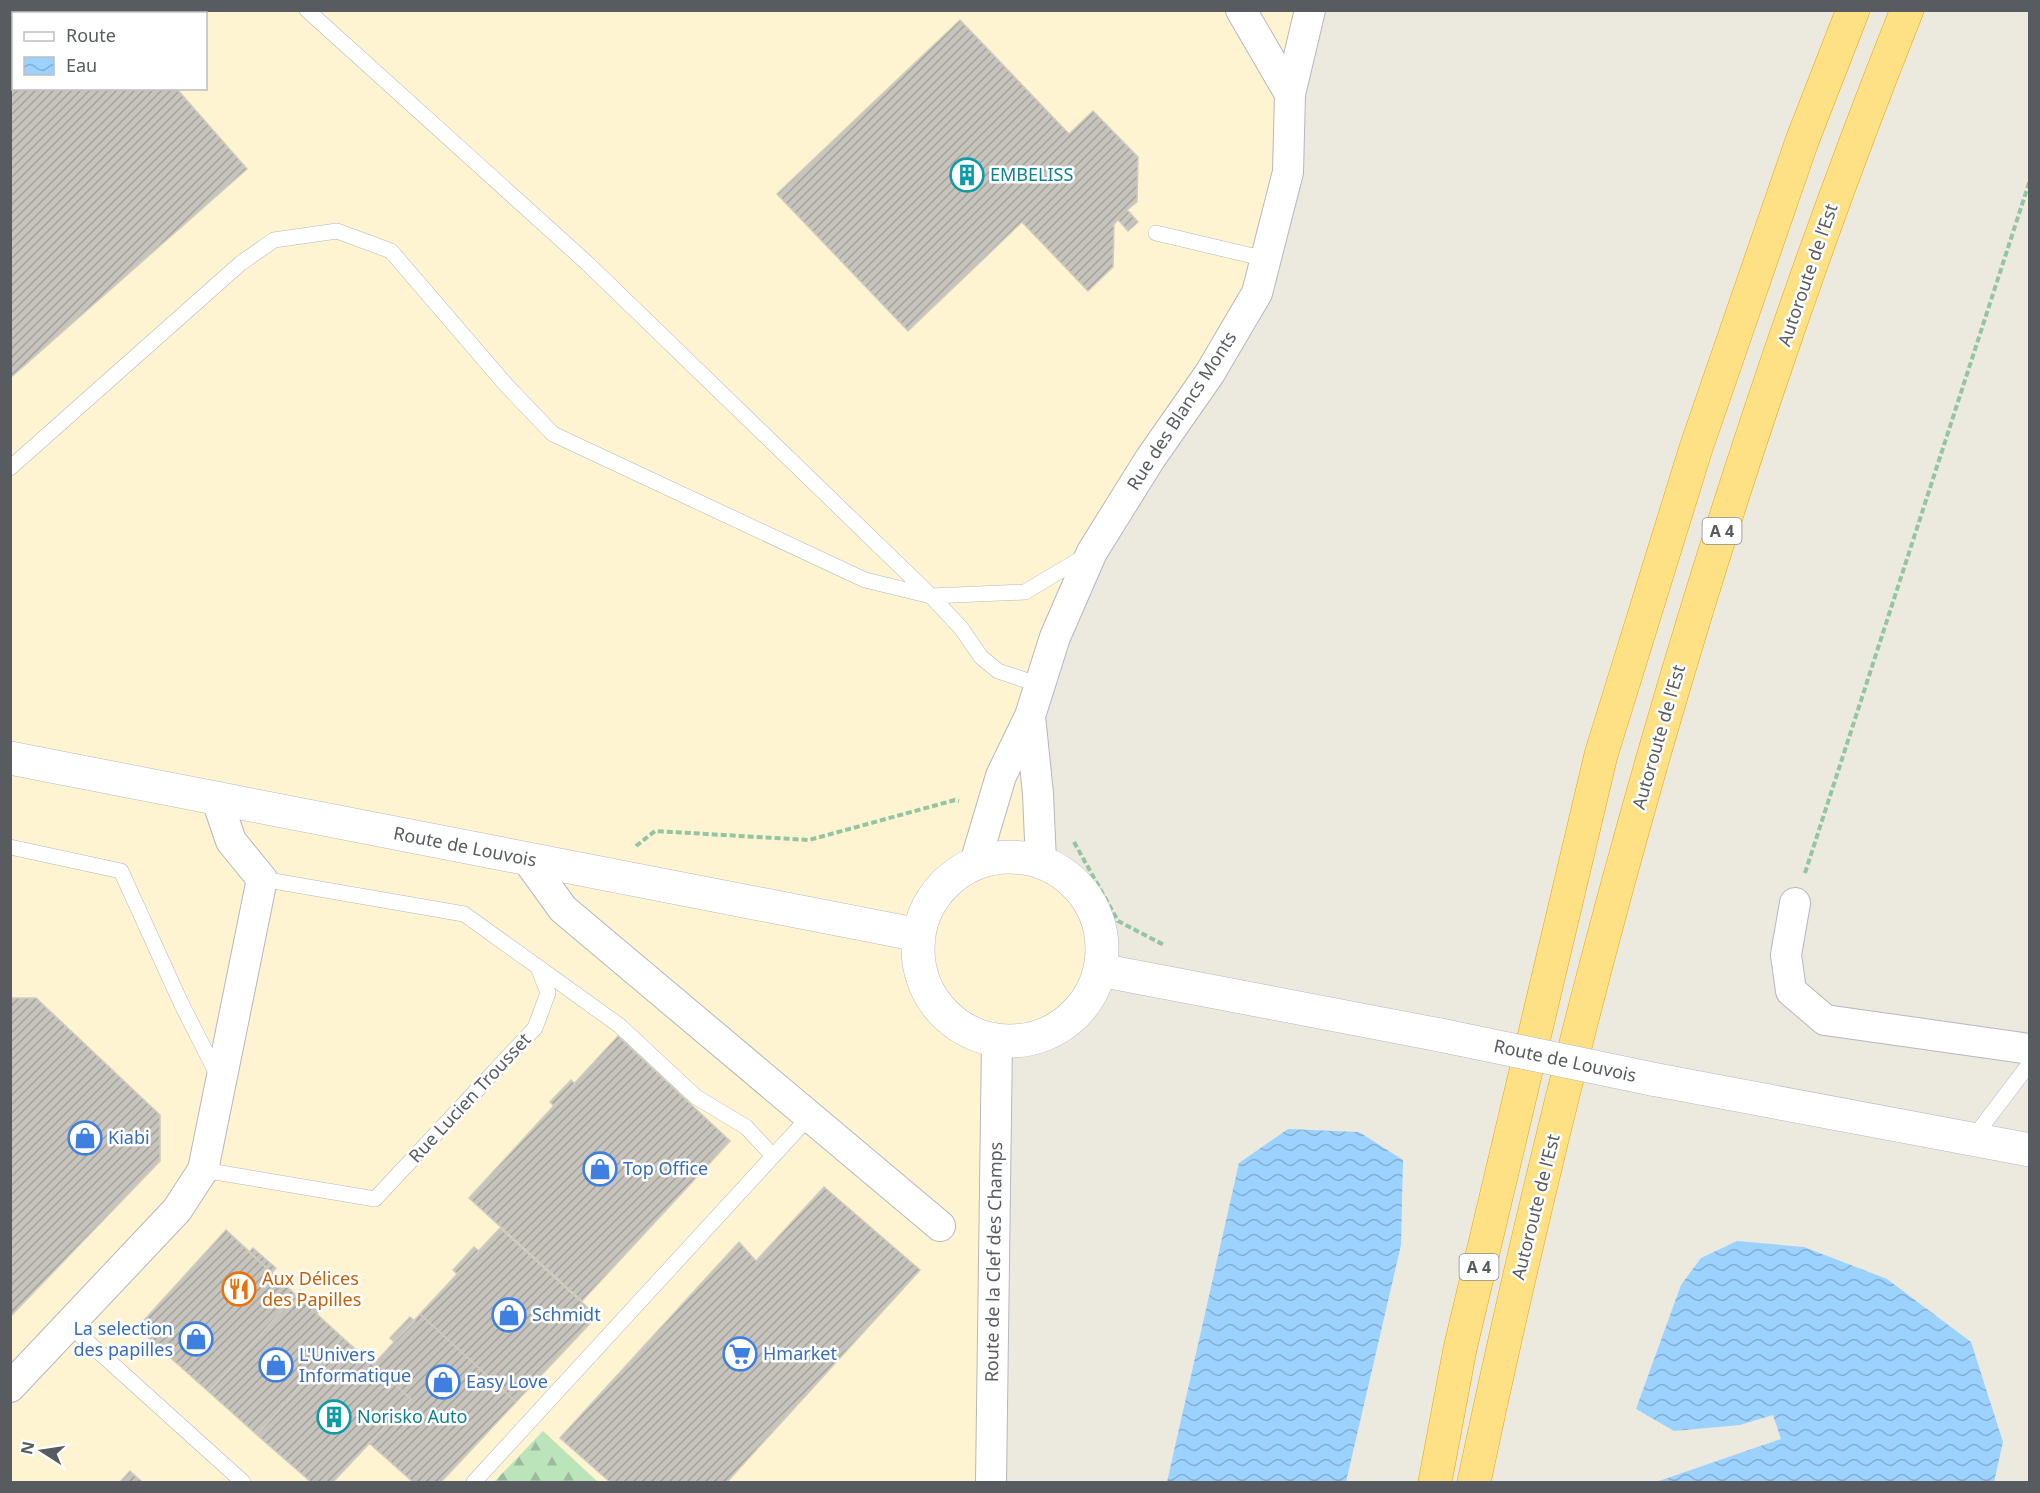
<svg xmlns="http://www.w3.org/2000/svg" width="2040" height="1493" viewBox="0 0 2040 1493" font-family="'Noto Sans',sans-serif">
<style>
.commercial{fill:#fef4d2;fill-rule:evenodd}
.forest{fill:url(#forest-firs)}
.water{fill:url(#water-waves)}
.building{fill:url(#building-hatch);stroke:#d0cbbe;stroke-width:1.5}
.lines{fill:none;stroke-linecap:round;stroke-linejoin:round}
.service-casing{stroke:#b5b8bd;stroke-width:16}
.minor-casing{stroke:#b5b8bd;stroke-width:32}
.secondary-casing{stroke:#b5b9bf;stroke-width:34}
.motorway-casing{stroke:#eba500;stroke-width:34}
.path{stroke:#94c5a2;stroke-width:4;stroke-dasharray:6 3;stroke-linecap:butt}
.service{stroke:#fff;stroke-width:15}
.minor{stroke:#fff;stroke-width:30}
.secondary{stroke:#fff;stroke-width:33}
.motorway{stroke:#fee184;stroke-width:33}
.secondary-bridge-casing{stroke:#b5b9bf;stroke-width:34;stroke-linecap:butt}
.secondary-bridge{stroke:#fff;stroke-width:33}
.labels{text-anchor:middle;stroke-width:5;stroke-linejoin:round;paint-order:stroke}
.shield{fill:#fff;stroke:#8a8d90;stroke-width:1.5}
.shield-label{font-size:16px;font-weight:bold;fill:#585c61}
.culture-label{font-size:18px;fill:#0d838f;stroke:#fff;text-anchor:start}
.street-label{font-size:18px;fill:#585c61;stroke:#fff}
.shop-label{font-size:18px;fill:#366cbe;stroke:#fff;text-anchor:start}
.food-label{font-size:18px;fill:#c56008;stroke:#fff;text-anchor:start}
</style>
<defs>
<pattern id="forest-firs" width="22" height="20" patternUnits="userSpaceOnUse" patternTransform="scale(1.5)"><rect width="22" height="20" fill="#bbe4bb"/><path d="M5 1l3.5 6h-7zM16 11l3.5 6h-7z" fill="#9bbc9b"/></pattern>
<pattern id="water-waves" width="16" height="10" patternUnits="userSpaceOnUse" patternTransform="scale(1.5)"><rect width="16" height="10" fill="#9cd2ff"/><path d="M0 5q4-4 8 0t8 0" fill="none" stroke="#82aed2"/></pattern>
<pattern id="building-hatch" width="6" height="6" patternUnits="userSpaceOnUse" patternTransform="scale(1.5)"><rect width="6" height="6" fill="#c6c4bc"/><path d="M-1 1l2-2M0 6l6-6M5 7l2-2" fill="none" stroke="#a4a29c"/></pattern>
</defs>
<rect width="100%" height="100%" fill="#ece9df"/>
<path class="commercial" d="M 10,11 L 1310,11 L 1266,259 L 1150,459 L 1040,685 L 1041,862 L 1059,870 L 1084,893 L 1096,917 L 1102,943 L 1100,970 L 1090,996 L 1073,1017 L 1051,1032 L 1024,1040 L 998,1041 L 991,1482 L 11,1482 ZM 14,14 L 206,14 L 206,88 L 14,88 Z"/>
<path class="forest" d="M 543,1431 L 598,1482 L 494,1482 Z"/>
<path class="water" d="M 1288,1129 L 1359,1132 L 1403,1160 L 1401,1245 L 1346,1482 L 1167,1482 L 1239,1163 Z
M 1737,1241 L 1804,1247 L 1887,1279 L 1971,1342 L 2003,1442 L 1994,1482 L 1656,1482 L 1781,1439 L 1773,1415 L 1740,1425 L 1674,1431 L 1636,1409 L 1681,1285 L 1701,1258 Z"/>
<path class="building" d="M 10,10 L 107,10 L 110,14 L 14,14 L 14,88 L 176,88 L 247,169 L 10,378 Z
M 960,20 L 1069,134 L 1093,111 L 1138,157 L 1137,202 L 1127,210 L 1130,213 L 1121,223 L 1118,220 L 1114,224 L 1113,267 L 1088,291 L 1022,222 L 908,331 L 777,194 Z
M 1130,213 L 1138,222 L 1128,231 L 1121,223 Z
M 10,998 L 36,998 L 160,1115 L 160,1161 L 10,1317 Z
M 618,1036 L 730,1141 L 582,1301 L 469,1198 Z
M 571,1080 L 575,1084 L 554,1106 L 550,1102 Z
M 824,1187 L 920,1270 L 727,1482 L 610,1482 L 560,1438 L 739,1242 L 756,1261 Z
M 500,1228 L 597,1316 L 516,1402 L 420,1314 Z
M 226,1230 L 296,1295 L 209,1392 L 137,1328 Z
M 474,1247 L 479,1251 L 457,1274 L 453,1270 Z
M 253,1248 L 276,1268 L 272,1273 L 249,1252 Z
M 300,1290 L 321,1309 L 317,1314 L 296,1295 Z
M 296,1295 L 343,1338 L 257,1435 L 209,1392 Z
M 420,1314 L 516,1402 L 441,1482 L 413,1482 L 369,1443 L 411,1399 L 373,1365 Z
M 410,1317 L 415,1321 L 394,1342 L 390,1338 Z
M 343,1338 L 411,1399 L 333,1482 L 311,1482 L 257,1435 Z
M 130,1471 L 142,1482 L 120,1482 Z"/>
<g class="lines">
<g class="service-casing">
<path id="service" d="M 307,10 L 587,263 L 931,596 L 961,628 L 981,657 L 998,671 L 1040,685
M 1156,233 L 1266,259
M 10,468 L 241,263 L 274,240 L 337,231 L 391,251 L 507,386 L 553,434 L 865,580 L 931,596 L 1025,592 L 1087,555
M 10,847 L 121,871 L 181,1003 L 219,1078
M 538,967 L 620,1026 L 696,1097 L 746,1127 L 773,1156
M 1973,1138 L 2030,1063
M 203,1170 L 375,1199 L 535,1028 L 548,993 L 538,967 L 464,914 L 262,879
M 69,1325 L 243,1482
M 474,1482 L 809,1117"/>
</g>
<g class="minor-casing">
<path id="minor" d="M 1241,10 L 1290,94
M 1030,716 L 1038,794 L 1041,862
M 526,858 L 563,909 L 940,1226
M 975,863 L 1001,776 L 1030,716 L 1055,637 L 1092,552 L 1150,459 L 1210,373 L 1257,293 L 1288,172 L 1290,94 L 1310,10
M 1795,903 L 1786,955 L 1791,991 L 1825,1020 L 2030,1049
M 10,1387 L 177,1210 L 203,1170 L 262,879 L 231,841 L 217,800
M 991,1482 L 997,1041"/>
</g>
<g class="secondary-casing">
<path id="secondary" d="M 10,758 L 919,935
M918 949a92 92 0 1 1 184 0a92 92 0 1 1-184 0Z
M 1100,970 L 1440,1035
M 1652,1079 L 2030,1150"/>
</g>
<g class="motorway-casing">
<path id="motorway" d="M 1435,1482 L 1460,1349 L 1601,755 L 1696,448 L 1802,141 L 1853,10
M 1474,1482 C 1580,982 1717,486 1907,10"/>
</g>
<path class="path" d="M 1074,842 L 1118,921 L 1164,945
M 636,846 L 655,831 L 809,840 L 955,800 L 959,801
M 1805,873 L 2030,180"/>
<use href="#service" class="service"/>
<use href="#minor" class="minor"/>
<use href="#secondary" class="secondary"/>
<use href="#motorway" class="motorway"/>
<g class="secondary-bridge-casing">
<path id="secondary-bridge" d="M 1440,1035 L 1652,1079"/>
</g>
<use href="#secondary-bridge" class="secondary-bridge"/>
</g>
<defs>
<g id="building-ring" transform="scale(1.725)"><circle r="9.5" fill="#fff" stroke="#0f9aa8" stroke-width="1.5"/><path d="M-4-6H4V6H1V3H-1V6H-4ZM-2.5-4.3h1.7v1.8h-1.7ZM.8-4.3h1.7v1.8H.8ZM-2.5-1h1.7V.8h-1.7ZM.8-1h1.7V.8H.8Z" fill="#0f9aa8"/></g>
<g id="shop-ring" transform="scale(1.725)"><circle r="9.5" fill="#fff" stroke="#3f7fe0" stroke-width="1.5"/><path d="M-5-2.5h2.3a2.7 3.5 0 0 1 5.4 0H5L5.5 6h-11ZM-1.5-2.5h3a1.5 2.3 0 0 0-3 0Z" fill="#3f7fe0"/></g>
<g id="restaurant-ring" transform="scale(1.725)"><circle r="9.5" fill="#fff" stroke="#e8710a" stroke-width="1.5"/><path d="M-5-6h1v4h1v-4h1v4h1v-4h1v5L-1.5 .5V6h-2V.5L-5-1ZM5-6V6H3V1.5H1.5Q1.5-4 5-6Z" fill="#e8710a"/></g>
<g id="supermarket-ring" transform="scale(1.725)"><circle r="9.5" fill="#fff" stroke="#3f7fe0" stroke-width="1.5"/><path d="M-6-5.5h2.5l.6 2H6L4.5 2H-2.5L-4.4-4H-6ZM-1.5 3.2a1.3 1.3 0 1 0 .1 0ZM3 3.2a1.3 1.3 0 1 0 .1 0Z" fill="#3f7fe0"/></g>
</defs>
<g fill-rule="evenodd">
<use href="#building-ring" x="967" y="175"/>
<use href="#shop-ring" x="85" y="1138"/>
<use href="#shop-ring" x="600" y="1169"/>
<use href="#restaurant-ring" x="239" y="1289"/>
<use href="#shop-ring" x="509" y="1315"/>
<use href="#shop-ring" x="196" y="1339"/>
<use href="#supermarket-ring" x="740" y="1354"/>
<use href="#shop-ring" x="276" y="1365"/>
<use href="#shop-ring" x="443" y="1382"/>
<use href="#building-ring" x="334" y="1417"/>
</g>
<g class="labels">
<g class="shield">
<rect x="1702.5" y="518" width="39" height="26" rx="4.5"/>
<rect x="1459.5" y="1254" width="39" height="26" rx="4.5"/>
</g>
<g class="shield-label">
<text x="1722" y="537">A 4</text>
<text x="1479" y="1273">A 4</text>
</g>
<g class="culture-label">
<text x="990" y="181">EMBELISS</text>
<text x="357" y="1423">Norisko Auto</text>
</g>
<g class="street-label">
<text transform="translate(1808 275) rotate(-71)" y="6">Autoroute de l’Est</text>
<text transform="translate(1182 411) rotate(-57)" y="6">Rue des Blancs Monts</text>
<text transform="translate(1659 737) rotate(-74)" y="6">Autoroute de l’Est</text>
<text transform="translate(465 847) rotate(11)" y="6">Route de Louvois</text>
<text transform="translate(1565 1061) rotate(12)" y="6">Route de Louvois</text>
<text transform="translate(470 1098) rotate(-47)" y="6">Rue Lucien Trousset</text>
<text transform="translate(1536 1207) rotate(-76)" y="6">Autoroute de l’Est</text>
<text transform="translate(994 1262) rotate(-89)" y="6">Route de la Clef des Champs</text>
</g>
<g class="shop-label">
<text x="108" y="1144">Kiabi</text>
<text x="623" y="1175">Top Office</text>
<text x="532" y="1321">Schmidt</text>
<text x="173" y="1335" text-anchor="end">La selection<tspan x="173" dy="21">des papilles</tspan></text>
<text x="763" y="1360">Hmarket</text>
<text x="299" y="1361">L'Univers<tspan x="299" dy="21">Informatique</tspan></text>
<text x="466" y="1388">Easy Love</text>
</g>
<g class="food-label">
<text x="262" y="1285">Aux Délices<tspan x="262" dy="21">des Papilles</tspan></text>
</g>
</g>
<rect width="2040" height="1493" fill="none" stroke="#585c61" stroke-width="24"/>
<rect x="12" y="12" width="195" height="78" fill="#ffffff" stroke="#bcbec0" stroke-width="1.5"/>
<rect x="24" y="32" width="30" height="9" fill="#ffffff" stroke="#bcbec0" stroke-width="1.5"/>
<text x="66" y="42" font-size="18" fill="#585c61">Route</text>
<rect x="24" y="57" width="30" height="18" fill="url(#water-waves)" stroke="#bcbec0" stroke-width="1.5"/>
<text x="66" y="72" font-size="18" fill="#585c61">Eau</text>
<g transform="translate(42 1451) rotate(282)" stroke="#ffffff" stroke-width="4.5" paint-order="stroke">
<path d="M0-4.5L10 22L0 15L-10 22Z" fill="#585c61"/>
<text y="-9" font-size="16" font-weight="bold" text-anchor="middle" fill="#585c61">N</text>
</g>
</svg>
